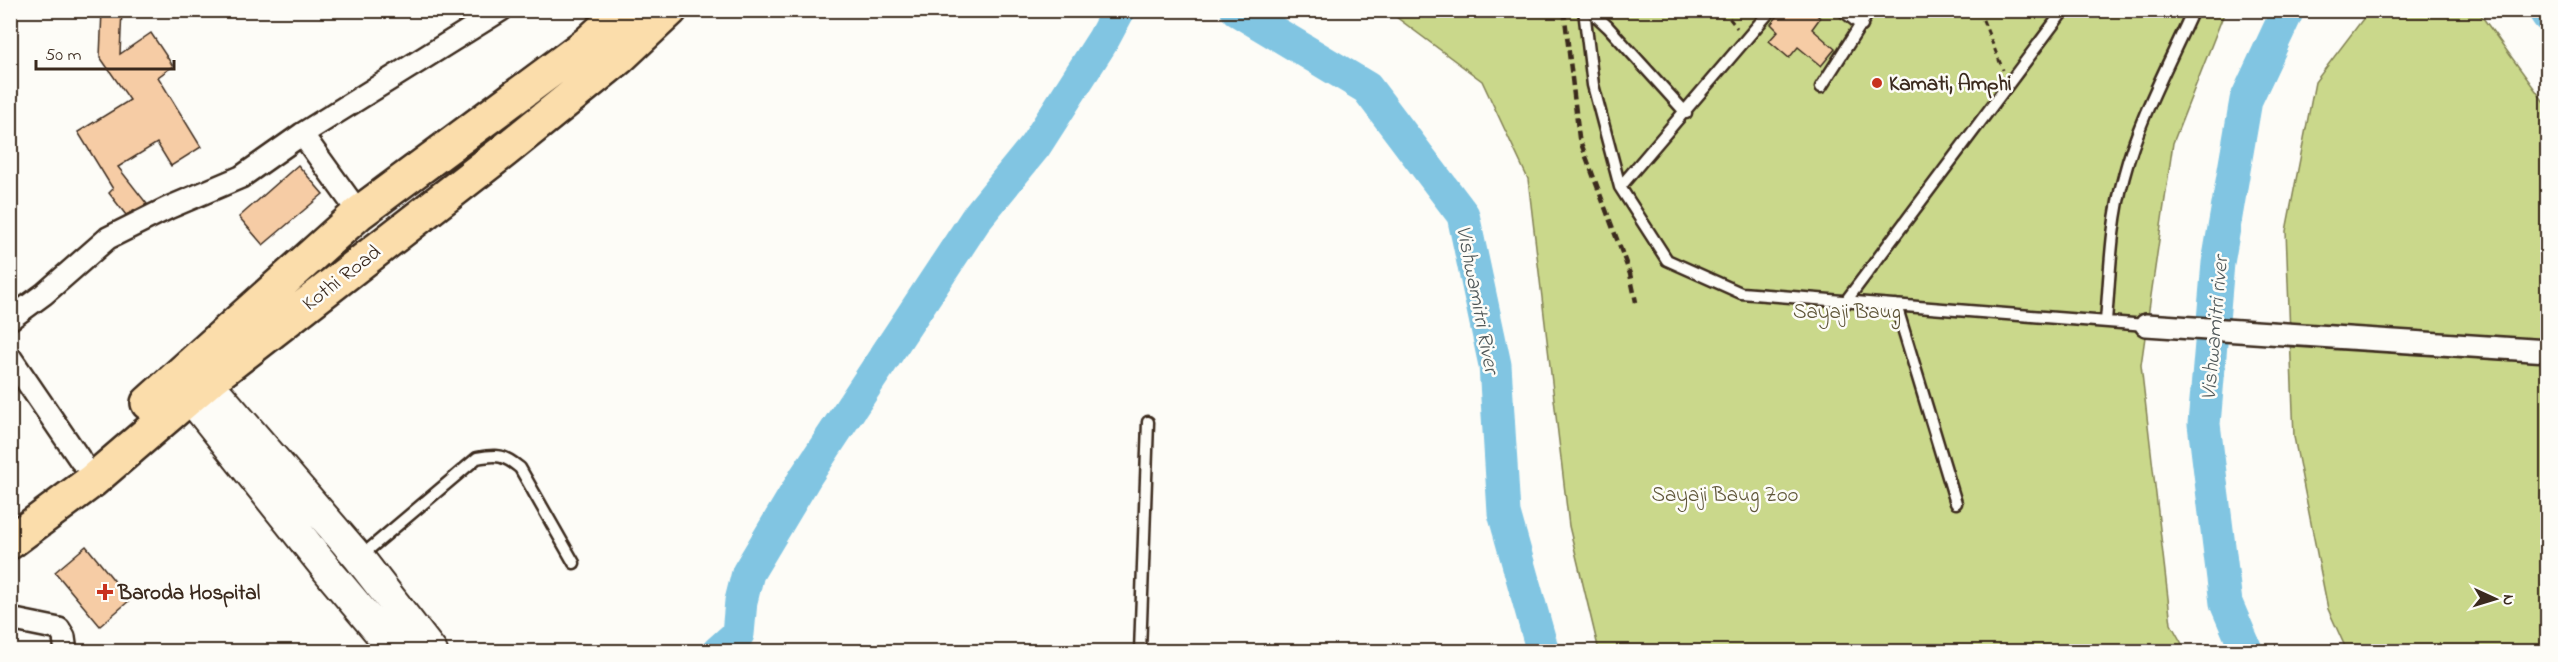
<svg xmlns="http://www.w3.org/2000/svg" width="2558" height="662" viewBox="0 0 2558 662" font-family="'Indie Flower',sans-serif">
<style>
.green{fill:#cad88b;stroke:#828154;stroke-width:1.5}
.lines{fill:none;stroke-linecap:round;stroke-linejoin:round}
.river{stroke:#81c5e2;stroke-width:33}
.building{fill:#f6cca5;stroke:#3b2a1e;stroke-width:1.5}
.lane-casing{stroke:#3b2a1e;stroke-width:15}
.street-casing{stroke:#3b2a1e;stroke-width:26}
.secondary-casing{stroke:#3b2a1e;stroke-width:34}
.primary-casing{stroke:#3b2a1e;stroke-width:38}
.path{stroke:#3b2a1e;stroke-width:3;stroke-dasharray:6 4.5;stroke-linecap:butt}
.lane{stroke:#fdfcf7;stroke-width:10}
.street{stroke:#fdfcf7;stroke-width:21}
.secondary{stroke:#fdfcf7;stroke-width:30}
.primary{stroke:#fbddab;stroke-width:33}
.rail{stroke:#3b2a1e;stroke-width:4.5;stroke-dasharray:9 4.5;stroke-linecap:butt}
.poi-dot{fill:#c8321e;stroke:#fdfcf7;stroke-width:2}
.labels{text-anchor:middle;stroke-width:5;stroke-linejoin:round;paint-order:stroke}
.poi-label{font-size:21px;font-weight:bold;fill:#3b2a1e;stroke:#fdfcf7;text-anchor:start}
.street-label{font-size:21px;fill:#3b2a1e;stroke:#fdfcf7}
.park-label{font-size:21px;fill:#5f5639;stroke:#fdfcf7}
.water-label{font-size:22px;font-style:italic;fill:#505859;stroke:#fdfcf7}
</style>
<rect width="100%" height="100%" fill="#fdfcf7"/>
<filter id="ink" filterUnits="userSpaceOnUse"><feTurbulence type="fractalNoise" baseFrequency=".0167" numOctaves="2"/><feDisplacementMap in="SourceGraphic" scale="12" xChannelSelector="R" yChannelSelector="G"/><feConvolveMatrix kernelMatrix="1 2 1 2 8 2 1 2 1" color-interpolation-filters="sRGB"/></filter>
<g filter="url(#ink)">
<path class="green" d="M 1388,11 L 2225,11 L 2173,143 L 2141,365 L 2171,624 L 2186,651 L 1599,651 L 1569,526 L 1528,179 L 1482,81 Z
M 2369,11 L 2478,11 L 2547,106 L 2547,651 L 2347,651 L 2328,609 L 2294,437 L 2286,231 L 2315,82 Z"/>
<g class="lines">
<path class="river" d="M 1237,10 L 1367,88 L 1463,215 L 1495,365 L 1504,513 L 1543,652
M 2544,10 L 2548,16
M 718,652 L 738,634 L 741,601 L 748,573 L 806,476 L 978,216 L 1035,146 L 1103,40 L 1119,10
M 2247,652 L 2226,603 L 2204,424 L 2218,263 L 2246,100 L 2288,10"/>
</g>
<path class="building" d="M 102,10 L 122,10 L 120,54 L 151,33 L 173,66 L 158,77 L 201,147 L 171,166 L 157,143 L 118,167 L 147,204 L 126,215 L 109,193 L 113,189 L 78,132 L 130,100 L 100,57 Z
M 1783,10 L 1812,10 L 1820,18 L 1812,29 L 1835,49 L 1821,66 L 1798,47 L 1789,58 L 1769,41 L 1778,31 L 1771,24 Z
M 298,165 L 323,194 L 263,245 L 239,217 Z
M 86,546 L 130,600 L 100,626 L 55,572 Z"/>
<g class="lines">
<g class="lane-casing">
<path id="lane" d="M 1584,10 L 1593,85 L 1620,187 L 1667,260 L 1741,293 L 2146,325
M 1590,10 L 1608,27 L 1686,113
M 1842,10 L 1862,26
M 1821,87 L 1870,10
M 1620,187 L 1771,10
M 1846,301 L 2064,10
M 1896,305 L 1956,503
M 2106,321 C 2110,273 2111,222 2124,176 C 2139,118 2169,64 2193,10
M 361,556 L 477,458 C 498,454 504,455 520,468 L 574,563
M 1140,652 L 1148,422"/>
</g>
<g class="street-casing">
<path id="street" d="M 302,134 L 501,10
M 10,319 L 44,294 L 108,238 L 168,208 L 241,177 L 302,134 L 359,213
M 2146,325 L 2548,351
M 10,357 L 81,461
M 10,619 L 59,629 L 64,637 L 66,652"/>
</g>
<g class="secondary-casing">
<path id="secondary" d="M 191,363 L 359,558 L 432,652
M 174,380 L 189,396 L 333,577 L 396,652"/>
</g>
<g class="primary-casing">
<path id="primary" d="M 148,403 L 359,213 L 588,43 L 624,10
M 10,542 L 92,481 L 206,383 L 504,151 L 619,58 L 670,10"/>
</g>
<path class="path" d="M 1723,10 L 1737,28
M 1979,10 L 2003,70"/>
<use href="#lane" class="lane"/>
<use href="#street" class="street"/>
<use href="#secondary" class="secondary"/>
<use href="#primary" class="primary"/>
<path class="rail" d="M 1564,10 L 1579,138 L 1630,274 L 1636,302"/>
</g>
</g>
<g class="poi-dot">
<circle cx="1877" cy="83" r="6"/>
<path d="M102 583h6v6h6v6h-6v6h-6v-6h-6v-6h6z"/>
</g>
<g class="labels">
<g class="poi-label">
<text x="1889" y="90">Kamati, Amphi</text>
<text x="118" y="599">Baroda Hospital</text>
</g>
<g class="street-label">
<text transform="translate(341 277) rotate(-38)" y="7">Kothi Road</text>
</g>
<g class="park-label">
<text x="1847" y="318">Sayaji Baug</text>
<text x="1725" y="501">Sayaji Baug Zoo</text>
</g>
<g class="water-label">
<text transform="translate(1479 299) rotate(79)" y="8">Vishwamitri River</text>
<text transform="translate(2213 328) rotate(-85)" y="8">Vishwamitri river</text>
</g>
</g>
<rect width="2558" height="662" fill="none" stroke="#fdfcf7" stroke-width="36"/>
<rect x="18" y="18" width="2522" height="626" fill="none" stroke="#3b2a1e" stroke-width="2" filter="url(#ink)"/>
<g transform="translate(2495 599) rotate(94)" stroke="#fdfcf7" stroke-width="4.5" paint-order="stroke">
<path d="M0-4.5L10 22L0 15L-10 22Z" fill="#3b2a1e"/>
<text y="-9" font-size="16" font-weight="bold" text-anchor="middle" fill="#3b2a1e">N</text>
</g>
<path d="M36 60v9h138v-9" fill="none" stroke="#3b2a1e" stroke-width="3"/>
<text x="45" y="60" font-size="18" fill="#3b2a1e" stroke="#fdfcf7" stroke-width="4.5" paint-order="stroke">50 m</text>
</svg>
